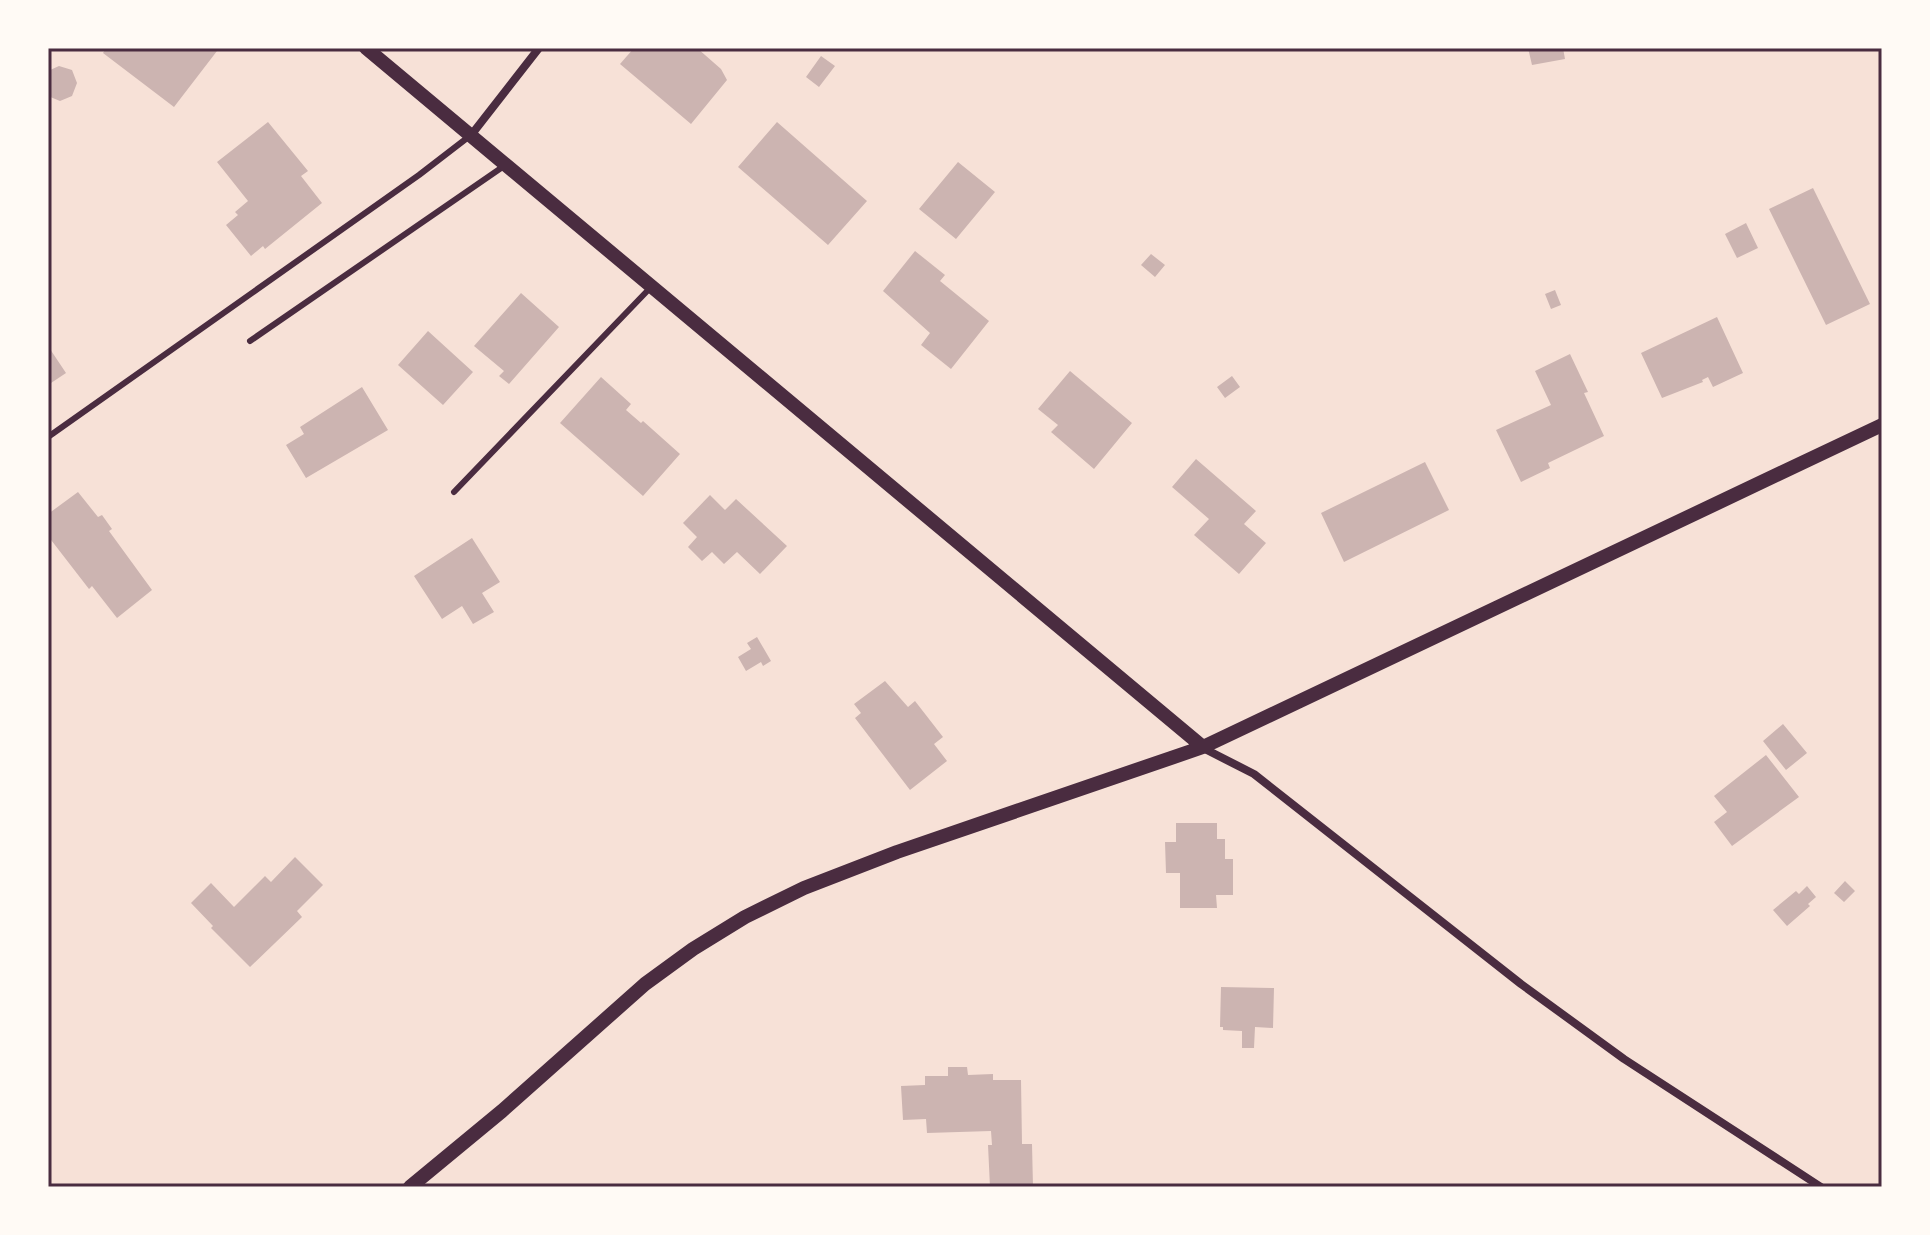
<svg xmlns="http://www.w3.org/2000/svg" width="1930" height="1235" viewBox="0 0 1930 1235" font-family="'Open Sans',sans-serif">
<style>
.building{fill:#ccb4b1}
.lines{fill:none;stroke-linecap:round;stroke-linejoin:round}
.service{stroke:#4a2c40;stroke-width:6}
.minor{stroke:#4a2c40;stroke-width:8}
.tertiary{stroke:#4a2c40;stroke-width:14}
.neatline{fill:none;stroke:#4a2c40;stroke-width:3}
</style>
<rect width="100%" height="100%" fill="#f7e1d7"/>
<path class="building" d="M 106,48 L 213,48 L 217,51 L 174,107 L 103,53 Z
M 634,48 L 697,48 L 721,69 L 727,80 L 691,124 L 620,64 Z
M 1528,48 L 1563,48 L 1565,59 L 1532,65 Z
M 821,56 L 835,66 L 819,87 L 806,77 Z
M 59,66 L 72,70 L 77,83 L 72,96 L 60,101 L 48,96 L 48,71 Z
M 268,122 L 308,171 L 301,176 L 322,203 L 265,249 L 263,246 L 251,256 L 226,225 L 238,215 L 235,212 L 248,201 L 217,162 Z
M 777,122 L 867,201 L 828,245 L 738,167 Z
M 958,162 L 995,192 L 956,239 L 919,209 Z
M 1813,188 L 1870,304 L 1826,325 L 1769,209 Z
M 1746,223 L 1758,248 L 1737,258 L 1725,234 Z
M 915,251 L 945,275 L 940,281 L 989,321 L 951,369 L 921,345 L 930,333 L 883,291 Z
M 1151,254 L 1165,265 L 1155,277 L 1141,265 Z
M 1555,290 L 1561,305 L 1551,309 L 1545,294 Z
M 521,293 L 559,327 L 509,384 L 499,376 L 504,371 L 474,346 Z
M 1717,317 L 1743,373 L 1713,387 L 1708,377 L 1702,380 L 1703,382 L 1662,398 L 1641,353 Z
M 428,331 L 473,372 L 443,405 L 398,365 Z
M 48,346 L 66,373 L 48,385 Z
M 1570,354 L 1588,392 L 1584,393 L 1604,436 L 1548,463 L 1550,468 L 1521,482 L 1496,430 L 1551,405 L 1535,371 Z
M 1070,371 L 1132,423 L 1094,469 L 1051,432 L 1058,425 L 1038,409 Z
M 1232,376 L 1240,387 L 1225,398 L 1217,387 Z
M 601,377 L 631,404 L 626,410 L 641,423 L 643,421 L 680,454 L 643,496 L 560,423 Z
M 362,387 L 388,430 L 306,478 L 286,445 L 304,434 L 300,427 Z
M 1196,459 L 1256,511 L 1244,524 L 1266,543 L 1239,574 L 1194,535 L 1209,519 L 1172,487 Z
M 1425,462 L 1449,510 L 1344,562 L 1321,513 Z
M 78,492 L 98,517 L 102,515 L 112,529 L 109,531 L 152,590 L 117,618 L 92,586 L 89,589 L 48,536 L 48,514 Z
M 710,495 L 725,510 L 736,499 L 787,546 L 760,574 L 737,552 L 724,564 L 712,552 L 702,561 L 688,547 L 697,537 L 683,523 Z
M 472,538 L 500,582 L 482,593 L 494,612 L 473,624 L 462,606 L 442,619 L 414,576 Z
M 757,637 L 771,661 L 763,666 L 761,662 L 746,671 L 738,657 L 751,649 L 747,643 Z
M 885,681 L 908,707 L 915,701 L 943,737 L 934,744 L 947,761 L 910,790 L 855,718 L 861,713 L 854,704 Z
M 1783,724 L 1807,753 L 1786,770 L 1763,741 Z
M 1766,755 L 1799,797 L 1732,846 L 1714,822 L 1727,812 L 1714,796 Z
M 1176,823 L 1217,823 L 1217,839 L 1225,839 L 1225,859 L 1233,859 L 1233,895 L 1216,895 L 1217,908 L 1180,908 L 1180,873 L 1166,873 L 1165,842 L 1176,842 Z
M 295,857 L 323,885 L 297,911 L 302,917 L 250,967 L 211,928 L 213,926 L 191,903 L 211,883 L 234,907 L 265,876 L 271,882 Z
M 1845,881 L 1855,891 L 1844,902 L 1834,893 Z
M 1807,886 L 1816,897 L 1808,904 L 1810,906 L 1787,926 L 1773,910 L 1796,891 L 1799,894 Z
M 1221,987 L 1274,988 L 1273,1028 L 1255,1027 L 1254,1048 L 1242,1048 L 1242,1031 L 1223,1030 L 1223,1027 L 1220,1027 Z
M 948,1067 L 967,1067 L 968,1075 L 993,1074 L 993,1080 L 1021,1080 L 1022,1144 L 1032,1144 L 1033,1187 L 990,1187 L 988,1145 L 992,1145 L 991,1131 L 927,1133 L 926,1119 L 903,1120 L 901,1086 L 925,1085 L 925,1076 L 948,1076 Z"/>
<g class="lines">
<path class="service" d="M 250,341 L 504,166
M 48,437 L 419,175 L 471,135
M 454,492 L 652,286"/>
<path class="minor" d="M 472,134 L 539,48
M 1203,748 L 1254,774 L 1521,984 L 1624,1059 L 1821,1187"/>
<path class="tertiary" d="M 366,48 L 1203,747
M 410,1187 L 502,1111 L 645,984 L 693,949 L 745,917 L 804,888 L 897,852 L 1203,747 L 1882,425"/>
</g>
<rect width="1930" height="1235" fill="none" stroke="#fffaf5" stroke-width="100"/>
<rect x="50" y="50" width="1830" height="1135" class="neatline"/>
</svg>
